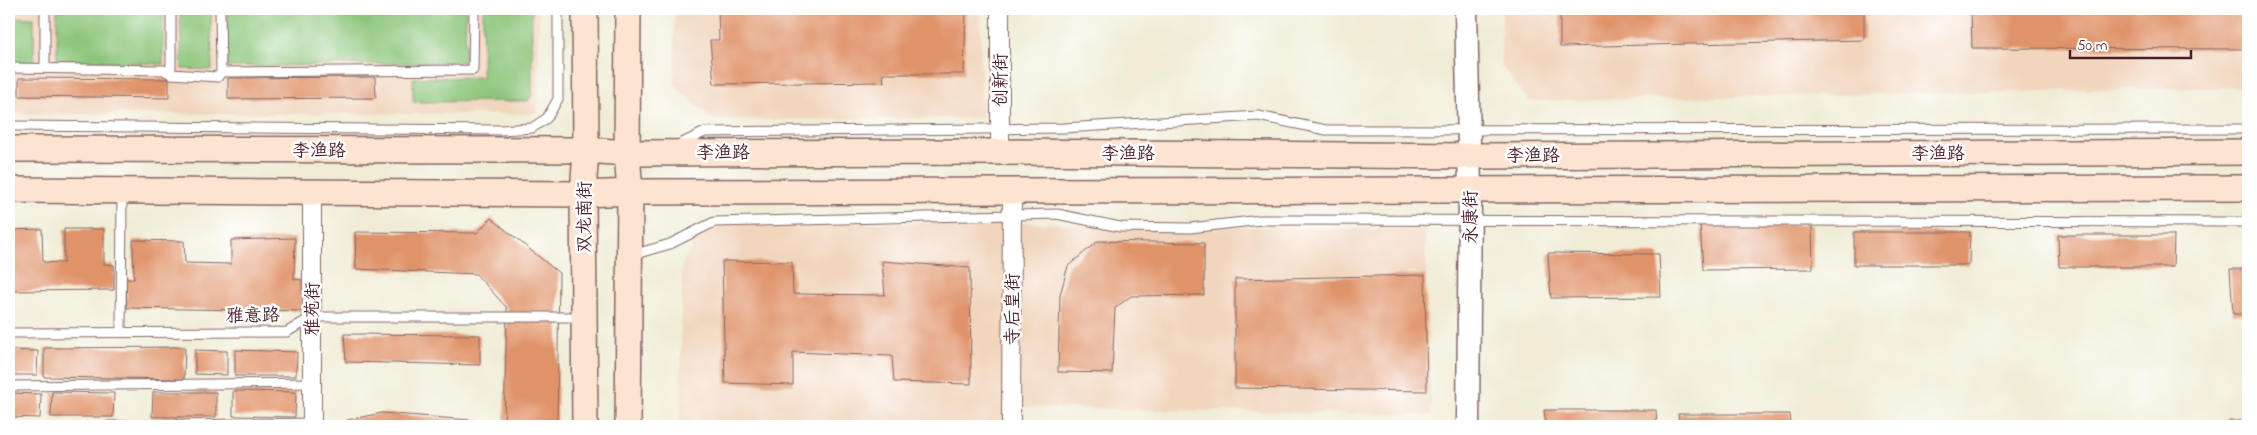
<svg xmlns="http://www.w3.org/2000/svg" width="2257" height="435" viewBox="0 0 2257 435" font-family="'Indie Flower','LXGW WenKai TC',sans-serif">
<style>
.built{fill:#f1d5bd}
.green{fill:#8bc579;stroke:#6a7252}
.building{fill:#e09369}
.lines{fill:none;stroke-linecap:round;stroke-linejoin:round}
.service-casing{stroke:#846767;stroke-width:11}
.minor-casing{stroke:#846767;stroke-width:20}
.tertiary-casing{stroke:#846767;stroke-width:25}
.secondary-casing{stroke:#846767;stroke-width:28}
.service{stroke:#fff;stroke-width:9}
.minor{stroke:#fff;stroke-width:18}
.tertiary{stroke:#fff;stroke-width:22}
.secondary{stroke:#fde4d1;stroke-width:25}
.labels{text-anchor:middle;stroke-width:5;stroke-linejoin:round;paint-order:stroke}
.street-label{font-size:18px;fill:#4a1f2b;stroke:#fff}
</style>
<rect width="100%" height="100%" fill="#fff"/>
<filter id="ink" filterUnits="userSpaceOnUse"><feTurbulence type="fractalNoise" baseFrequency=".02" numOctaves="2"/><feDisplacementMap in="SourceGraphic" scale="10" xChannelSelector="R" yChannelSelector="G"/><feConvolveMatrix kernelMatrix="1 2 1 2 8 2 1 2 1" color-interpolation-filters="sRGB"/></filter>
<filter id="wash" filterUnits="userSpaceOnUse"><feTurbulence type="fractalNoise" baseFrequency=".0096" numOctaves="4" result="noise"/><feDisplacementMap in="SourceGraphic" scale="20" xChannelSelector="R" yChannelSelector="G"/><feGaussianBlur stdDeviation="1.12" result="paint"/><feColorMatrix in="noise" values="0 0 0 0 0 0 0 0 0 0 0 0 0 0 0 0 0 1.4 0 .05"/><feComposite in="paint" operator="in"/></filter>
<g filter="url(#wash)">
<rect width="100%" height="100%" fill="#f0ecd6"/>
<path class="built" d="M 9,9 L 539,9 L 538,114 L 9,114 Z
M 674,9 L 980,9 L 982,118 L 713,120 L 674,85 Z
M 1502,9 L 2248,9 L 2248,87 L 1529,101 L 1501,66 Z
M 726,223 L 1024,223 L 1425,230 L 1431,415 L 1016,407 L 1016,426 L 680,426 L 682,263 L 702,231 Z"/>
<path class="green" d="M 57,9 L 163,9 L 163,64 L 57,60 Z
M 180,9 L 211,9 L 212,70 L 182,69 Z
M 228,9 L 466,9 L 465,62 L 227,67 Z
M 483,9 L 532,9 L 532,95 L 528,101 L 413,102 L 413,78 L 482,77 Z
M 9,17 L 34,18 L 34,63 L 9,62 Z"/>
<g id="blocks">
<path class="building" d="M 718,9 L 966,9 L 964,74 L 883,74 L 884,82 L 714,84 L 710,40 L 719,40 Z
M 1560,9 L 1864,9 L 1864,40 L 1560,47 Z
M 1971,9 L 2248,9 L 2248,49 L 1972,48 Z
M 375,77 L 376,98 L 228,99 L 228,78 Z
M 19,78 L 169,79 L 169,98 L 19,96 Z
M 491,218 L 559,273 L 557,426 L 504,426 L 507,308 L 476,274 L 356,269 L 355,232 L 477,233 Z
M 1700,224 L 1812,225 L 1813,269 L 1703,270 Z
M 42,229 L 43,262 L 64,263 L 64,229 L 104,229 L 104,264 L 114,265 L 114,290 L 9,291 L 9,230 Z
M 1854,232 L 1970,232 L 1969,265 L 1854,265 Z
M 2058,235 L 2174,235 L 2173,267 L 2059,267 Z
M 295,238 L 294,279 L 302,280 L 303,311 L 127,308 L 126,279 L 134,279 L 133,240 L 184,241 L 185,263 L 231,264 L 231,240 Z
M 1098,241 L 1204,243 L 1204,295 L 1131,296 L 1115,308 L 1112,373 L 1058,372 L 1060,295 L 1068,266 Z
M 1548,253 L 1659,254 L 1661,297 L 1551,298 Z
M 722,261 L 792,262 L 793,294 L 885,295 L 882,261 L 970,268 L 971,384 L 894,382 L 892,356 L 793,352 L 793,385 L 725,383 Z
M 2230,269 L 2248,269 L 2248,314 L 2233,314 Z
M 1425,275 L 1427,391 L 1235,388 L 1235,279 Z
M 344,334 L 480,335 L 480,365 L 346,362 Z
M 185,347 L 184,379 L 44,377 L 44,348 Z
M 9,350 L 38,351 L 37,375 L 9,375 Z
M 195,350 L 227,351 L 227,375 L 195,374 Z
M 235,350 L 297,352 L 296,376 L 235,376 Z
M 233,391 L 296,392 L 295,417 L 233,416 Z
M 52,392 L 114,393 L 113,417 L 51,417 Z
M 153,392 L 216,392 L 216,417 L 152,417 Z
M 9,393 L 41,394 L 40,418 L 9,417 Z
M 1544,410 L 1656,410 L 1657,426 L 1546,426 Z
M 382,413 L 482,421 L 482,426 L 347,426 L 347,420 Z
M 1678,414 L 1790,414 L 1791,426 L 1679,426 Z
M 2229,421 L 2248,421 L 2248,426 L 2230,426 Z
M 699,423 L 788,425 L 788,426 L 699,426 Z"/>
</g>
</g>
<g filter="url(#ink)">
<use href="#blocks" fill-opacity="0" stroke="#846767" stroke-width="1"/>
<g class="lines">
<g class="service-casing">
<path id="service" d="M 45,9 L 45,68
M 171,9 L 171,74
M 220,9 L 221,72
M 9,68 L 164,70 L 171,74 L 218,77 L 221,72 L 473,70 L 474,9
M 9,126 L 500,130 L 532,128 L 547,118 L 558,99 L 558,9
M 678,145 L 705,132 L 1064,128 L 1258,116 L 1326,130 L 2248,129
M 632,255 L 670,244 L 714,222 L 1012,215 L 1057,214 L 1120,227 L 1190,228 L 1261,220 L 2248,222
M 121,332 L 122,193
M 9,333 L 287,332 L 312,317 L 581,317
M 9,386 L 313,383
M 108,426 L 312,423"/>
</g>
<g class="minor-casing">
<path id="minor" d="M 1000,152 L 1000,9
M 312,192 L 312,426
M 1011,426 L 1012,191"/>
</g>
<g class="tertiary-casing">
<path id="tertiary" d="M 1466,9 L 1470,190 L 1468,426"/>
</g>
<g class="secondary-casing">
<path id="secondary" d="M 585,9 L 586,150 L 583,194 L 585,426
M 628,9 L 627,153 L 630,192 L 628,426
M 9,149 L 586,150 L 627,153 L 1000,152 L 1469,156 L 2248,152
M 9,190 L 583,194 L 630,192 L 2248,188"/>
</g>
<use href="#service" class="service"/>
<use href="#minor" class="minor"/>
<use href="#tertiary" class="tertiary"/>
<use href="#secondary" class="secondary"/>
</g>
</g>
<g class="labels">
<g class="street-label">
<text transform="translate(1000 80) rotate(-90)" y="6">创新街</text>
<text x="319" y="156">李渔路</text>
<text x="723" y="158">李渔路</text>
<text x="1128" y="159">李渔路</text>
<text x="1938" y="159">李渔路</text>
<text x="1533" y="161">李渔路</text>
<text transform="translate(584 217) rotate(-90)" y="6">双龙南街</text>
<text transform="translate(1470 217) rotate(-90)" y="6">永康街</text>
<text transform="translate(312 309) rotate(-90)" y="6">雅苑街</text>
<text transform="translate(1012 309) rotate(-90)" y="6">寺后皇街</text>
<text transform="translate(253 315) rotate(-1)" y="6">雅意路</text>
</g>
</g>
<rect width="2257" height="435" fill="none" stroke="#fff" stroke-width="30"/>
<path d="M2070 50v8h121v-8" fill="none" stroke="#4a1f2b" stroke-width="2.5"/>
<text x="2077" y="50" font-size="15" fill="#4a1f2b" stroke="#ffffff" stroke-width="4" paint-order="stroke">50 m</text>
</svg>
